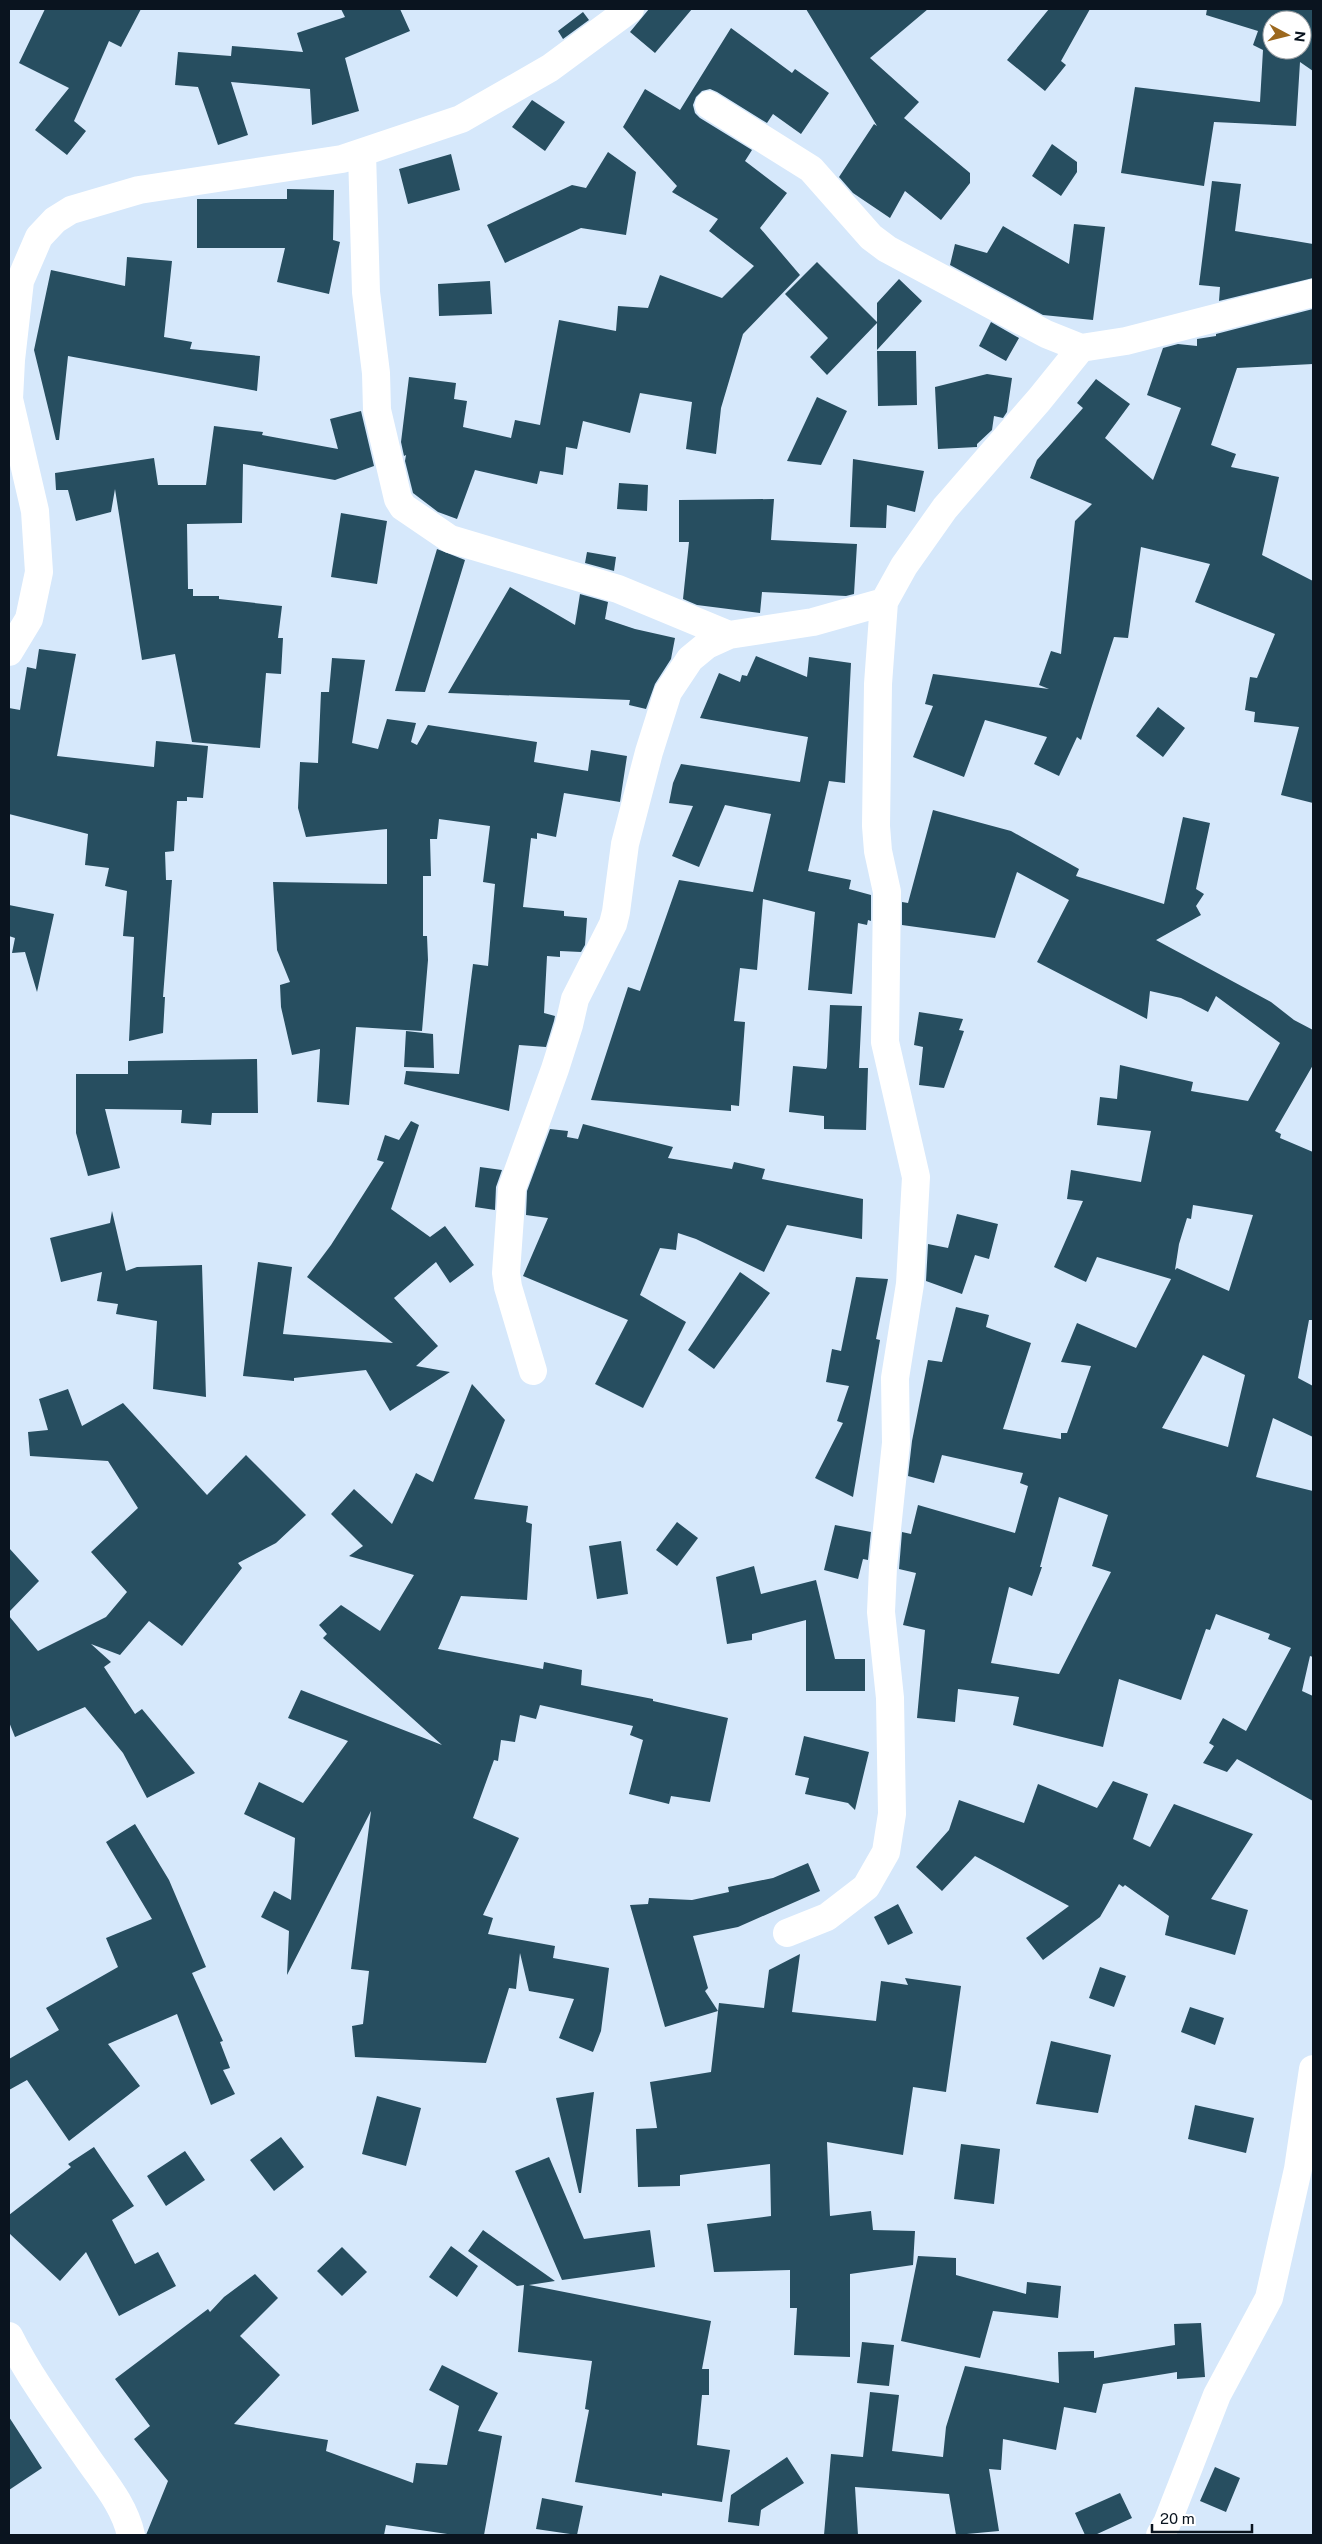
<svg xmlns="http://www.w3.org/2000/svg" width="1322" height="2544" viewBox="0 0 1322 2544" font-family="'Public Sans',sans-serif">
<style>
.building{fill:#274e60;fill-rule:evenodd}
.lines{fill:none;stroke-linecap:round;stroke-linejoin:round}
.minor{stroke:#fff;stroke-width:28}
</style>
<rect width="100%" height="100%" fill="#d6e8fb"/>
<path class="building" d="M 45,9 L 141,9 L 121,47 L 109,41 L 74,121 L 86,131 L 67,155 L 35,130 L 69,88 L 19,63 Z
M 341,9 L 400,9 L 410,31 L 345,58 L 359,111 L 312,125 L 310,89 L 231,82 L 248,135 L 218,145 L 198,87 L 175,85 L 178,52 L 231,56 L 232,46 L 303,52 L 297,33 L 345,17 Z
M 649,9 L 692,9 L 655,53 L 630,32 Z
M 806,9 L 928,9 L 870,58 L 919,102 L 904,118 L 970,173 L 970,183 L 941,220 L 905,191 L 890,218 L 853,193 L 839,177 L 874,124 L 877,126 Z
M 1049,9 L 1090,9 L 1061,61 L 1066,65 L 1045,91 L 1007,60 Z
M 1207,9 L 1313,9 L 1313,71 L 1300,62 L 1296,126 L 1214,122 L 1204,186 L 1121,173 L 1135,87 L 1260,102 L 1263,50 L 1253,45 L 1258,31 L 1206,15 ZM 1272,20 L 1302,20 L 1302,50 L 1272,50 Z
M 583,12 L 589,20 L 563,39 L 558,31 Z
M 731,28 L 792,73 L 795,69 L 829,93 L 801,134 L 773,114 L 767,123 L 717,92 L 710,89 L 702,91 L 696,97 L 693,105 L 695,113 L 700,118 L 752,150 L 745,161 L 787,193 L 760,228 L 800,275 L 743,334 L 721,408 L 716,454 L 686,449 L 692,402 L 640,393 L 630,433 L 583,421 L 577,449 L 566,447 L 563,475 L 540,471 L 537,484 L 475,470 L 457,519 L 438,512 L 413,493 L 405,461 L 406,455 L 404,456 L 401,442 L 409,377 L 456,383 L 454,399 L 467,401 L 463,427 L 511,438 L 515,420 L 540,425 L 559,320 L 616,331 L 618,306 L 648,308 L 660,275 L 722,298 L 754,266 L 709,231 L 718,219 L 672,192 L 677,186 L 623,127 L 645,89 L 680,110 Z
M 532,100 L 565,122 L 545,151 L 512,127 Z
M 1052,144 L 1077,162 L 1077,172 L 1061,196 L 1032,176 Z
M 608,152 L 636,172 L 626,235 L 581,228 L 505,263 L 487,225 L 572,185 L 586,188 Z
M 451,154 L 460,190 L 408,204 L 399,169 Z
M 1212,181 L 1241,184 L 1235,231 L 1313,244 L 1313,278 L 1219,301 L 1220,287 L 1199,285 Z
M 287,189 L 334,190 L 333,240 L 340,242 L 329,294 L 277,282 L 285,248 L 197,248 L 197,199 L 287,199 Z
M 1074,224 L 1105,227 L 1093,320 L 1043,315 L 950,265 L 955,244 L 987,253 L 1003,226 L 1069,264 Z
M 127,257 L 172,261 L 164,337 L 192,342 L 190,349 L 260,356 L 257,391 L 68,356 L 59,440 L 56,440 L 34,350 L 51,270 L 125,286 Z
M 817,262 L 877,322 L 877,303 L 899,279 L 922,301 L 877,350 L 877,323 L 827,375 L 810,357 L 828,338 L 785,294 Z
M 490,281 L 492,314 L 439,316 L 438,284 Z
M 1313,309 L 1313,364 L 1237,368 L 1211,445 L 1236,454 L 1231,467 L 1279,477 L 1262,555 L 1313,581 L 1313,803 L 1281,795 L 1299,727 L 1254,722 L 1255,712 L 1245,710 L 1250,677 L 1257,678 L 1275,634 L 1195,602 L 1210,564 L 1141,547 L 1128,638 L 1114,637 L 1081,740 L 1077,737 L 1059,776 L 1034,764 L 1047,737 L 985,720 L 964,777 L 913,757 L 933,706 L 925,704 L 933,674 L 1049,689 L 1039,685 L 1051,651 L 1061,654 L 1075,521 L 1092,504 L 1030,478 L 1037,460 L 1083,408 L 1077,403 L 1096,379 L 1130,404 L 1105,438 L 1153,480 L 1181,408 L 1147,395 L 1163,348 L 1178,344 L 1197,346 L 1197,339 L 1216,336 L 1216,334 Z
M 991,322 L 1019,338 L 1006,361 L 979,346 Z
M 877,351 L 916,351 L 917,405 L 878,406 Z
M 987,374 L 1012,378 L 1007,412 L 1003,418 L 994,416 L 992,430 L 977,444 L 977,447 L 938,449 L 935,387 Z
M 817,397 L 847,411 L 821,465 L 787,461 Z
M 361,411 L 374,466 L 335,480 L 243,464 L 242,523 L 187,524 L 188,589 L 193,589 L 193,596 L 219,596 L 219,599 L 282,606 L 278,638 L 283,638 L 281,674 L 266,673 L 260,748 L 192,742 L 175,654 L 142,660 L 115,489 L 111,512 L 76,521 L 68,490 L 56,490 L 55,473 L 154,458 L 158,485 L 206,485 L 214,426 L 263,432 L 262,435 L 338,449 L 330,419 Z
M 853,459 L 924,471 L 915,512 L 887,505 L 886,528 L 850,527 Z
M 619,483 L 648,485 L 647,511 L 617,509 Z
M 774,499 L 771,540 L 857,544 L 854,594 L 846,596 L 762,592 L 760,613 L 697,605 L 683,599 L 689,542 L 679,542 L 679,500 Z
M 341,513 L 387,521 L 377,584 L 331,577 Z
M 437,549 L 465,560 L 425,692 L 395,691 Z
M 587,552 L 616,557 L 614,571 L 585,563 Z
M 510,587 L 575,625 L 580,594 L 608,602 L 605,619 L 635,629 L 675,638 L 671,659 L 655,684 L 646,709 L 629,705 L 630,700 L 448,693 Z
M 39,649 L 76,654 L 57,756 L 154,767 L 156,741 L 208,746 L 203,798 L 187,797 L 187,801 L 177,801 L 174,851 L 165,852 L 166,880 L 172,880 L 163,997 L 165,997 L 163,1033 L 129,1041 L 134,937 L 123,936 L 127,891 L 105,886 L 109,868 L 85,865 L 88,834 L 9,814 L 9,708 L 20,710 L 27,667 L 36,669 Z
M 756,656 L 807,677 L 809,657 L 851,663 L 845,783 L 829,781 L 808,871 L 851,880 L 849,889 L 871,895 L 871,921 L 868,920 L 867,925 L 858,923 L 852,994 L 808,990 L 815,912 L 763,899 L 757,970 L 740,968 L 734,1021 L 745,1022 L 739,1106 L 731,1105 L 731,1111 L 591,1100 L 628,987 L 640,991 L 679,880 L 753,892 L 771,814 L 725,805 L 699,867 L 672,856 L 693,806 L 669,803 L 673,783 L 681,764 L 800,782 L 808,737 L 700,718 L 719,673 L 740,682 L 742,675 L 747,676 Z
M 332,658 L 365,660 L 352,743 L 378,749 L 387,719 L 416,723 L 411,742 L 417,745 L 428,725 L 537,742 L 534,762 L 588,771 L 591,750 L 627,756 L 620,802 L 564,793 L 556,837 L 537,833 L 537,839 L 531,838 L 523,907 L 564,911 L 564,916 L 587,918 L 585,945 L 581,952 L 560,951 L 560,957 L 547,956 L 544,1013 L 555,1016 L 554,1021 L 546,1047 L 519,1045 L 509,1111 L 404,1084 L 406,1071 L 459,1074 L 473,964 L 488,966 L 495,884 L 483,882 L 490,826 L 439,819 L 437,839 L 430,839 L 431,876 L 423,876 L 423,936 L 427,936 L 428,960 L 422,1031 L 356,1027 L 349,1105 L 317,1102 L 320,1049 L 292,1055 L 281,1007 L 280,985 L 290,982 L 277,950 L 273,882 L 387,884 L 387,829 L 306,837 L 298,808 L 300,762 L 318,763 L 321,692 L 329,692 Z
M 1158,707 L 1185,728 L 1163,757 L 1136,736 Z
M 933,810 L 1011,831 L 1079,869 L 1076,876 L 1164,904 L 1183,817 L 1210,823 L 1196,889 L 1204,894 L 1196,906 L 1201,915 L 1156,940 L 1271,1002 L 1294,1020 L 1313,1030 L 1313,1065 L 1275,1131 L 1281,1134 L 1280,1138 L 1313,1152 L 1313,1320 L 1309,1320 L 1298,1378 L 1313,1386 L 1313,1437 L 1273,1418 L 1256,1477 L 1313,1491 L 1313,1657 L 1310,1656 L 1302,1691 L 1313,1696 L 1313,1801 L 1237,1759 L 1227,1772 L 1203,1763 L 1214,1746 L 1209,1743 L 1223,1718 L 1246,1731 L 1291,1648 L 1268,1639 L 1270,1634 L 1216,1614 L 1210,1630 L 1206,1629 L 1181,1700 L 1119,1679 L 1103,1747 L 1013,1725 L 1019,1697 L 958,1689 L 955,1722 L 917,1718 L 925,1630 L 903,1625 L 916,1573 L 899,1569 L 902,1532 L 911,1534 L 918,1505 L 1015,1533 L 1028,1486 L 1020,1483 L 1023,1473 L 942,1455 L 934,1483 L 908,1476 L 912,1441 L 928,1360 L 942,1362 L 956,1307 L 989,1315 L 986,1327 L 1031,1343 L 1003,1429 L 1061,1439 L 1061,1433 L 1067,1433 L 1091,1366 L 1061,1362 L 1077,1323 L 1136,1348 L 1171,1279 L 1097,1257 L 1086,1282 L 1054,1267 L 1083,1201 L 1067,1199 L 1071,1170 L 1141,1182 L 1151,1131 L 1097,1125 L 1100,1097 L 1117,1099 L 1120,1065 L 1193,1082 L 1191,1091 L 1248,1101 L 1280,1043 L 1216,996 L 1208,1012 L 1181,998 L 1150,991 L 1147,1019 L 1037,962 L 1069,900 L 1017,872 L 995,938 L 902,925 L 902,902 L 908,903 ZM 1193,1205 L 1253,1215 L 1229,1291 L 1177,1268 L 1175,1270 L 1179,1244 L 1187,1218 L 1191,1219 ZM 1203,1355 L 1245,1375 L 1228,1447 L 1162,1428 ZM 1059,1497 L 1108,1515 L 1092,1566 L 1111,1572 L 1059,1674 L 991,1663 L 1009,1587 L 1032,1596 L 1042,1567 L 1040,1567 Z
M 9,905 L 54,914 L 37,992 L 25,952 L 12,953 L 15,938 L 9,936 Z
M 830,1005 L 862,1006 L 859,1068 L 868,1068 L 866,1130 L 824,1129 L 824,1116 L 789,1112 L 793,1066 L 826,1069 L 827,1067 Z
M 919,1012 L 963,1019 L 959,1030 L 964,1031 L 944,1088 L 919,1085 L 923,1047 L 914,1045 Z
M 406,1031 L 433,1034 L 434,1068 L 404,1067 Z
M 257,1059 L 258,1113 L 212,1113 L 211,1125 L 181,1123 L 182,1110 L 105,1109 L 120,1168 L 88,1176 L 76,1133 L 76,1074 L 128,1074 L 128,1061 Z
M 411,1121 L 419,1125 L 391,1209 L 430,1237 L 445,1226 L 474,1265 L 450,1283 L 436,1262 L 394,1298 L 438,1346 L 416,1366 L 450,1372 L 390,1411 L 366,1370 L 294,1378 L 294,1381 L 243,1376 L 258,1262 L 292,1267 L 283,1334 L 393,1343 L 307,1277 L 331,1245 L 384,1162 L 377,1160 L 385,1135 L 399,1140 Z
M 583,1124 L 673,1147 L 668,1158 L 732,1169 L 734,1162 L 765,1169 L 762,1179 L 863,1199 L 862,1239 L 787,1225 L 764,1272 L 696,1239 L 678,1233 L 676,1250 L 660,1248 L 640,1295 L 686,1322 L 643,1408 L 595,1384 L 628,1320 L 523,1276 L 548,1218 L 526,1215 L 527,1191 L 550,1129 L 568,1131 L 567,1137 L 578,1139 Z
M 480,1167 L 502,1170 L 496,1187 L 495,1210 L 475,1207 Z
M 112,1211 L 126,1271 L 137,1267 L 202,1265 L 206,1397 L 153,1389 L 157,1321 L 116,1314 L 118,1304 L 97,1301 L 102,1272 L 61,1282 L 50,1238 L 110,1223 Z
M 957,1214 L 998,1224 L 989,1259 L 975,1255 L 962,1294 L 926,1281 L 928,1244 L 948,1248 Z
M 740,1272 L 770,1293 L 714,1369 L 688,1350 Z
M 856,1277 L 888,1279 L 876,1339 L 880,1340 L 853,1497 L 815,1478 L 843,1423 L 837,1421 L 849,1386 L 826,1382 L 832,1349 L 841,1351 Z
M 472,1384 L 505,1420 L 474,1499 L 528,1506 L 526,1522 L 532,1524 L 527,1600 L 461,1596 L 438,1649 L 543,1669 L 544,1662 L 582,1670 L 581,1685 L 653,1699 L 653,1701 L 728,1718 L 710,1802 L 671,1796 L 669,1804 L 629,1794 L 643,1740 L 630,1735 L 633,1726 L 540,1705 L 536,1719 L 520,1715 L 515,1742 L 501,1740 L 498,1761 L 494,1760 L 473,1818 L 519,1838 L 483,1915 L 493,1918 L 488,1934 L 555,1946 L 553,1958 L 609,1968 L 601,2031 L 593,2052 L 559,2038 L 574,1999 L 529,1991 L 520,1953 L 516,1989 L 509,1988 L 486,2063 L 355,2057 L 352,2026 L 363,2024 L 369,1971 L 351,1969 L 371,1811 L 287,1975 L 289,1931 L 261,1917 L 274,1891 L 291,1900 L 295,1838 L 244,1814 L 259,1782 L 303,1803 L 348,1741 L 288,1718 L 301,1690 L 442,1745 L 323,1638 L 327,1634 L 319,1625 L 341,1605 L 380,1631 L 414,1575 L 349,1556 L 363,1546 L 331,1514 L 354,1489 L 392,1524 L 416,1473 L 433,1482 Z
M 68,1389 L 82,1426 L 123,1403 L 207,1495 L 246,1455 L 306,1515 L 276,1543 L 238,1563 L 242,1568 L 182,1646 L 149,1621 L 120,1655 L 91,1644 L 111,1662 L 104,1667 L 135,1714 L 142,1709 L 195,1773 L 147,1798 L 123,1753 L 85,1707 L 15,1737 L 9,1722 L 9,1616 L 38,1651 L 106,1617 L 127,1592 L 91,1552 L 138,1508 L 108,1461 L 30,1456 L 28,1432 L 48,1430 L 39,1399 Z
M 677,1522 L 698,1538 L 677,1566 L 656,1550 Z
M 835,1525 L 871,1532 L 868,1560 L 863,1559 L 858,1579 L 824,1570 Z
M 621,1541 L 628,1594 L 597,1599 L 589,1546 Z
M 9,1548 L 39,1581 L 9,1612 Z
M 754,1566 L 761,1594 L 816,1580 L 835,1659 L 865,1659 L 865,1691 L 806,1691 L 806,1620 L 752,1634 L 752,1640 L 727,1644 L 716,1577 Z
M 804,1736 L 869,1752 L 855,1810 L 848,1803 L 805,1794 L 809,1778 L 795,1775 Z
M 1113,1781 L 1148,1794 L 1133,1839 L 1150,1847 L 1174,1804 L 1253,1834 L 1211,1899 L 1248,1910 L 1235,1955 L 1165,1935 L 1169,1916 L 1125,1885 L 1123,1887 L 1119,1884 L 1100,1917 L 1043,1960 L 1026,1938 L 1069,1906 L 975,1856 L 942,1891 L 916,1867 L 949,1830 L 959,1800 L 1024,1823 L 1038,1784 L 1097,1808 Z
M 135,1824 L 169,1880 L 206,1967 L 192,1973 L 223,2041 L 220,2042 L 230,2068 L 223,2070 L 235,2094 L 211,2105 L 177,2014 L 108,2044 L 140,2086 L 69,2141 L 27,2080 L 9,2090 L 9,2059 L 59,2030 L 46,2008 L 118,1967 L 106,1938 L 152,1919 L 106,1842 Z
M 808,1863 L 820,1891 L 738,1927 L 693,1936 L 708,1988 L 705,1991 L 718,2011 L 665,2027 L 630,1905 L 648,1904 L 649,1898 L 692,1900 L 729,1892 L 728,1887 L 773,1878 Z
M 898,1904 L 913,1933 L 888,1945 L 874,1917 Z
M 800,1954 L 792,2012 L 876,2021 L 881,1981 L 908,1985 L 905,1978 L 961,1986 L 946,2092 L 913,2087 L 903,2155 L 827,2142 L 830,2216 L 871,2211 L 873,2230 L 915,2231 L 913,2265 L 850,2274 L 850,2357 L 794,2355 L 797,2308 L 790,2308 L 790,2270 L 714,2272 L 707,2224 L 771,2216 L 770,2164 L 680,2175 L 680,2186 L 638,2187 L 636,2129 L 657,2128 L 650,2082 L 711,2072 L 719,2003 L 764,2008 L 769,1970 Z
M 1100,1967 L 1126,1976 L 1114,2007 L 1089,1998 Z
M 1190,2007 L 1224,2018 L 1215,2045 L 1181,2032 Z
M 1051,2041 L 1111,2055 L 1098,2113 L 1036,2104 Z
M 594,2092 L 581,2193 L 579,2193 L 556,2098 Z
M 377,2096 L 421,2108 L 406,2166 L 362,2154 Z
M 1195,2105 L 1254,2118 L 1246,2153 L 1188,2139 Z
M 281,2137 L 304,2167 L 274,2191 L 250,2160 Z
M 961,2144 L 1000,2149 L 994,2204 L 954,2199 Z
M 94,2147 L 134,2206 L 112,2220 L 135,2264 L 158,2252 L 176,2286 L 119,2316 L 86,2252 L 60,2281 L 9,2233 L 9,2215 L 71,2167 L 68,2164 Z
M 185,2151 L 205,2180 L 166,2206 L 147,2176 Z
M 549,2157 L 584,2239 L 650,2230 L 655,2267 L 562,2280 L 515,2171 Z
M 483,2230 L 555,2281 L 529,2285 L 711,2321 L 702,2369 L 709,2369 L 709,2395 L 702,2395 L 697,2445 L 730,2450 L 722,2502 L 662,2493 L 662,2496 L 575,2482 L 589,2410 L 585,2409 L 592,2361 L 518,2352 L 524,2285 L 517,2286 L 468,2251 Z
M 451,2246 L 478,2266 L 457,2297 L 429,2277 Z
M 342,2247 L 367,2272 L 342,2296 L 317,2271 Z
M 918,2256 L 956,2258 L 956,2275 L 1026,2294 L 1027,2282 L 1061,2286 L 1058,2318 L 993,2311 L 980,2358 L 901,2341 Z
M 255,2274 L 278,2298 L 240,2336 L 280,2375 L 234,2424 L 328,2440 L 326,2451 L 413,2483 L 416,2463 L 447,2465 L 459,2406 L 429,2390 L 442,2365 L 498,2393 L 478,2431 L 502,2436 L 484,2535 L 454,2535 L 386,2525 L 384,2535 L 146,2535 L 168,2481 L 134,2439 L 150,2426 L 115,2379 L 208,2309 L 210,2312 L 224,2297 Z
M 1201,2323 L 1205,2377 L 1177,2379 L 1177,2372 L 1103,2384 L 1096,2413 L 1064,2407 L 1056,2450 L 1003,2439 L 1001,2470 L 989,2469 L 999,2531 L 956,2535 L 949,2494 L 855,2487 L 858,2535 L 824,2535 L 831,2454 L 863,2457 L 870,2392 L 899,2395 L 892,2451 L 943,2457 L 946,2427 L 965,2366 L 1059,2383 L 1058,2352 L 1094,2351 L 1094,2358 L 1175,2345 L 1174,2324 Z
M 862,2342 L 894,2345 L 889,2386 L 857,2383 Z
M 9,2417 L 42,2468 L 9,2490 Z
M 787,2457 L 804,2483 L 761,2510 L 759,2526 L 728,2522 L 731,2495 Z
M 1215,2467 L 1240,2478 L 1226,2512 L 1200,2501 Z
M 1120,2493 L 1132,2518 L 1095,2535 L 1085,2535 L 1075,2513 Z
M 542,2498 L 583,2506 L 577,2535 L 536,2529 Z"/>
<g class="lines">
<path class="minor" d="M 709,105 L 811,169 L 871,237 L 887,249 L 1046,334 L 1081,348 L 1126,341 L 1313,293
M 362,153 L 366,292 L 376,373 L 377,410 L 398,499 L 403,507 L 450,539 L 618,589 L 729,635
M 9,652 L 29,619 L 39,572 L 35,511 L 9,399 L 11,360 L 20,281 L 39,237 L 55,220 L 71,210 L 139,190 L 342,159 L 461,119 L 550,68 L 630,9
M 533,1371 L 508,1287 L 506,1273 L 512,1188 L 555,1069 L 569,1025 L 575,999 L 613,924 L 616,912 L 625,844 L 649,752 L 668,692 L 690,659 L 707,645 L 729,635 L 813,622 L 884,602
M 787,1933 L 827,1917 L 866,1887 L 886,1852 L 892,1814 L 890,1698 L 881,1612 L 883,1567 L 896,1443 L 895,1378 L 910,1284 L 916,1177 L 885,1042 L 887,892 L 878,851 L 876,826 L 878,684 L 884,602 L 904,566 L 945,508 L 1039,400 L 1081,348
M 9,2336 C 30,2378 59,2417 86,2456 C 103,2481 124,2504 131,2535
M 1160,2535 L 1167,2523 L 1217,2395 L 1269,2298 L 1298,2169 L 1313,2069"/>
</g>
<rect width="1322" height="2544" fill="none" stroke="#0a141f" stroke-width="20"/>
<g transform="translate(1287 35) rotate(97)"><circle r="24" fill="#ffffff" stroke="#9da1a5"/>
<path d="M0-4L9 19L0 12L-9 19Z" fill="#9c681e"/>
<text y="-8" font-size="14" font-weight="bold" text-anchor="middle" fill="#0a141f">N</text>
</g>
<path d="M1152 2524v8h100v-8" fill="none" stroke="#0a141f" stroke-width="2.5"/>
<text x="1160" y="2524" font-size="15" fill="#0a141f" stroke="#ffffff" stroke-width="4" paint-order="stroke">20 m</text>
</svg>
